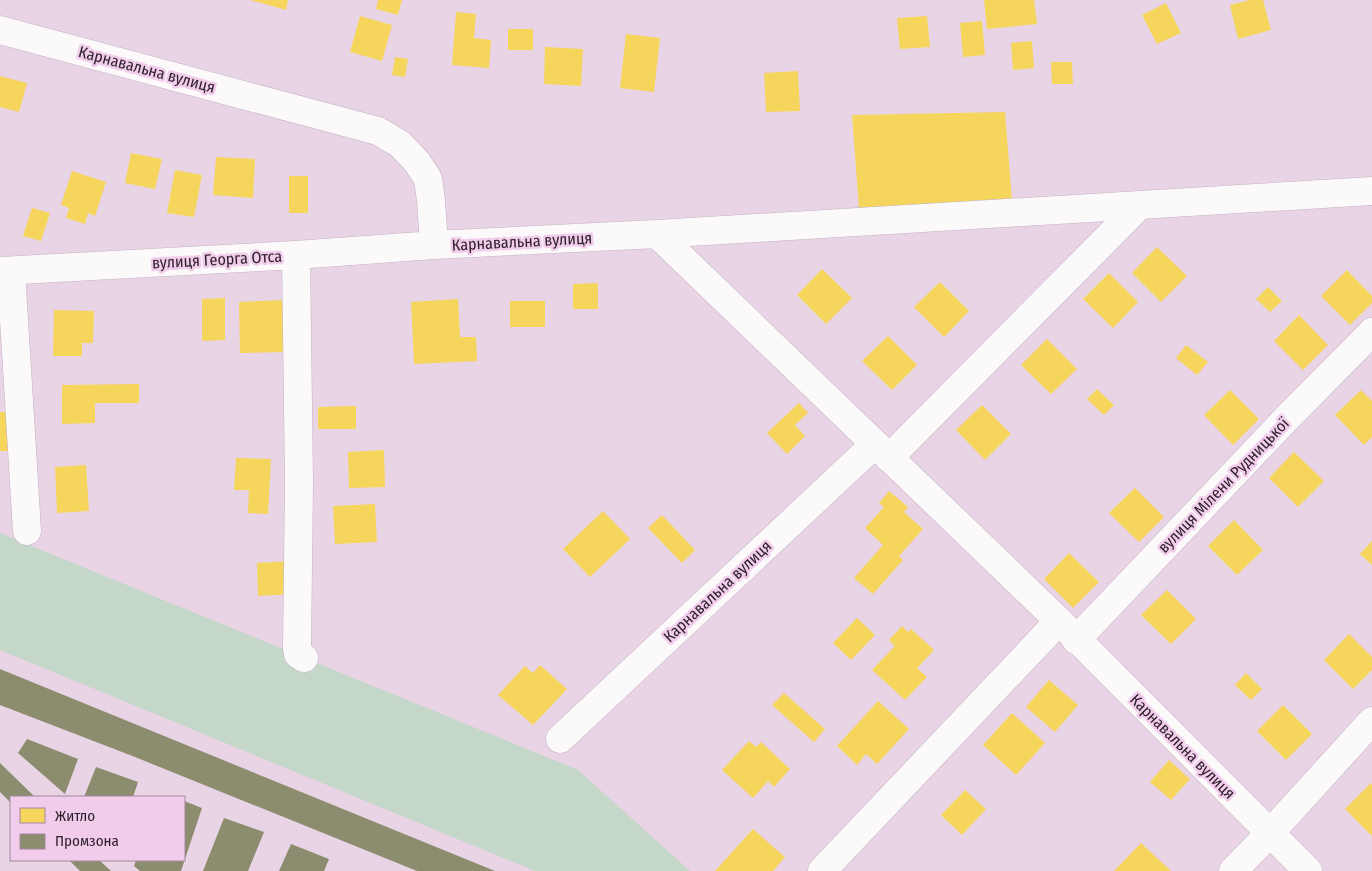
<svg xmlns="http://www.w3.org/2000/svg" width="1372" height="871" viewBox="0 0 1372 871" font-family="'Fira Sans Condensed',sans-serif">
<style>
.green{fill:#c4d7c8}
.homes{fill:#f6d55c}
.industry{fill:#8c8c6e}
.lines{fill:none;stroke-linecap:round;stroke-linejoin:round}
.minor-casing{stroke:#c3b2c0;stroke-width:29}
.minor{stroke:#fcf9fb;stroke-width:28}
.labels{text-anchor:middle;stroke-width:5;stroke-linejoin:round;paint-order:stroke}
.street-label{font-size:16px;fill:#2e212c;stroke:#f1cceb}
</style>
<rect width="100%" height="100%" fill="#e9d4e5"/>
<path class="green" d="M 0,533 L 578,770 L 690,871 L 535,871 L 0,650 Z"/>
<path class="homes" d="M 250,0 L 288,0 L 286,10 Z
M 378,0 L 402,0 L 398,15 L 376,9 Z
M 984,0 L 1034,0 L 1037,24 L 987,29 Z
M 1250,0 L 1263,0 L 1271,30 L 1238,39 L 1230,5 Z
M 1166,3 L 1181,33 L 1157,44 L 1142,15 Z
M 456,12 L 476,14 L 474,38 L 491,40 L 489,68 L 452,65 Z
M 360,16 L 392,25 L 382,61 L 350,52 Z
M 927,16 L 930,47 L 900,49 L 897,18 Z
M 982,21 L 985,55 L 963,57 L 960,23 Z
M 508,29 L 533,29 L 533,50 L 508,50 Z
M 626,34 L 660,38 L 654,92 L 620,88 Z
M 1032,41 L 1034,68 L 1013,70 L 1011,43 Z
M 545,47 L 583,49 L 581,86 L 544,84 Z
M 395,57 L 408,59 L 405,77 L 392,75 Z
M 1051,62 L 1072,62 L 1073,84 L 1052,84 Z
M 798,71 L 800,111 L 766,112 L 764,73 Z
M 0,76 L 27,83 L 19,112 L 0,107 Z
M 1005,112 L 1012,201 L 859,208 L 852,115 Z
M 131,153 L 162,159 L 155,189 L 125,183 Z
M 216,157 L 255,159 L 253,198 L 213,195 Z
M 175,170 L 202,175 L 194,217 L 167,213 Z
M 72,171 L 106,182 L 95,216 L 88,213 L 85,224 L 66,218 L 69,208 L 61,205 Z
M 289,176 L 308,176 L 308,213 L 289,213 Z
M 32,208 L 50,213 L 41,241 L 23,236 Z
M 1157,247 L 1187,276 L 1161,302 L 1132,273 Z
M 822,269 L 852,298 L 826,324 L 797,295 Z
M 1347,270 L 1372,296 L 1372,303 L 1350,325 L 1321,296 Z
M 1109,273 L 1138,302 L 1113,328 L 1083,299 Z
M 940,282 L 969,311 L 944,337 L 914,307 Z
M 598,283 L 598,309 L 573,309 L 573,284 Z
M 1268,287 L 1282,301 L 1270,312 L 1256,299 Z
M 225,298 L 225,340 L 202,341 L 202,299 Z
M 458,299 L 460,337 L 476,337 L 477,361 L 414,364 L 411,302 Z
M 286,300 L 287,352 L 240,353 L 239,302 Z
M 510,301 L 545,301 L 545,327 L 510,327 Z
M 54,310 L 94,311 L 93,343 L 82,343 L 82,356 L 53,356 Z
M 1299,315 L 1328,345 L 1303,370 L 1274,341 Z
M 888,336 L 917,365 L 892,390 L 862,361 Z
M 1047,339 L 1077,369 L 1051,394 L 1021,365 Z
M 1186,345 L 1208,362 L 1197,375 L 1176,358 Z
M 139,384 L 139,403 L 95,403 L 95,423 L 62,424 L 62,385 Z
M 1097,389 L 1114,405 L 1104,415 L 1087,399 Z
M 1230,390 L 1259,419 L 1233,445 L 1204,415 Z
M 1361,390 L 1372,401 L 1372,437 L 1364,445 L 1335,415 Z
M 799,403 L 808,413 L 795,425 L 805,436 L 787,454 L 767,433 Z
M 982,405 L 1011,434 L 985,460 L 956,430 Z
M 356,406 L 356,429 L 318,429 L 318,407 Z
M 0,412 L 8,412 L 9,451 L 0,451 Z
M 384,450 L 385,487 L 349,488 L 348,452 Z
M 1294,452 L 1324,481 L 1298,507 L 1269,478 Z
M 236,458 L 271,459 L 268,514 L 248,513 L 249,490 L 234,490 Z
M 86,465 L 89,511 L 57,513 L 55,467 Z
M 1135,488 L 1164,517 L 1139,542 L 1109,513 Z
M 889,491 L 908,507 L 904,512 L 923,529 L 899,556 L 903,560 L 873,594 L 854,578 L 883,545 L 865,528 L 884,507 L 879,503 Z
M 375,504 L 377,542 L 335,544 L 333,506 Z
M 603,511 L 630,539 L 590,577 L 563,549 Z
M 662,515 L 695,550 L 682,563 L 648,528 Z
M 1234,520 L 1263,550 L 1237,575 L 1208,546 Z
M 1372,541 L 1372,565 L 1360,554 Z
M 1069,553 L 1099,582 L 1073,608 L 1044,579 Z
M 293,561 L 294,594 L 258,596 L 257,563 Z
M 1167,590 L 1196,619 L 1171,644 L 1141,615 Z
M 857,618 L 875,635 L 851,660 L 833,643 Z
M 902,626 L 908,632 L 911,629 L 934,650 L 917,668 L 927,677 L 905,700 L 872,670 L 895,646 L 889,640 Z
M 1349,634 L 1372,657 L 1372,670 L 1353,689 L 1324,660 Z
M 540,665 L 567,689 L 533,725 L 498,695 L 525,666 L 533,673 Z
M 1246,673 L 1262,689 L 1251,700 L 1235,685 Z
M 1049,680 L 1078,705 L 1055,732 L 1026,707 Z
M 784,693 L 825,729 L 814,742 L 772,705 Z
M 878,701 L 909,729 L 877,764 L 866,754 L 857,765 L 837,746 Z
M 1283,705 L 1312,734 L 1286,760 L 1257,731 Z
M 1012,713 L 1045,743 L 1016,775 L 983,745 Z
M 749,741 L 756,747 L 761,742 L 790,769 L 774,787 L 768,781 L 753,798 L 722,770 Z
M 1169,760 L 1190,779 L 1171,800 L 1150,782 Z
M 1371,783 L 1372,785 L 1372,836 L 1345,809 Z
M 965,790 L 986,809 L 962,835 L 941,815 Z
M 753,829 L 785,857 L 773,871 L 715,871 Z
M 1141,843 L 1171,871 L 1114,871 Z"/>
<path class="industry" d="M 0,669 L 495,871 L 417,871 L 135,757 L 0,705 Z
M 27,739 L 78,759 L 65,794 L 18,753 Z
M 0,763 L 35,797 L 11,797 L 11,803 L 0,792 Z
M 96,767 L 138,782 L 133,797 L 84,797 Z
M 184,801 L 202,808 L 181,871 L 140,871 L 134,866 L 136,860 L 184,860 Z
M 224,818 L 264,832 L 248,871 L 203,871 Z
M 291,844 L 329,859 L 324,871 L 279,871 Z
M 69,860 L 99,860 L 111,871 L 80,871 Z"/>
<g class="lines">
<g class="minor-casing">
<path id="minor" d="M 0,30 L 378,131 L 400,144 L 417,162 L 428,179 L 431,200 L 434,245 L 657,234 L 1059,621 L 1308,871
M 657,234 L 1372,191
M 296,255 L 299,483 L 297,648 L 298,654 L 304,658
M 0,271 L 296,255 L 434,245
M 11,271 L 27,531
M 889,458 L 1140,205
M 1076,640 L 1286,419 L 1372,332
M 560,739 L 875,444
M 822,871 L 1059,621
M 1233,871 L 1270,833 L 1372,721"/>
</g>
<use href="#minor" class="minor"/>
</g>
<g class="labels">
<g class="street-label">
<text transform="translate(147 69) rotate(15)" y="6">Карнавальна вулиця</text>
<text transform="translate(522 241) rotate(-3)" y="6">Карнавальна вулиця</text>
<text transform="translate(217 259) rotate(-3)" y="6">вулиця Георга Отса</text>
<text transform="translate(1223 485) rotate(-46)" y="6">вулиця Мілени Рудницької</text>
<text transform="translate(717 591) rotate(-43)" y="6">Карнавальна вулиця</text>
<text transform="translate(1183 746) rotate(45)" y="6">Карнавальна вулиця</text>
</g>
</g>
<rect x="10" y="796" width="175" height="65" fill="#f1cceb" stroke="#a3889f"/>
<rect x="20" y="808" width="25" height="15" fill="#f6d55c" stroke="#a3889f"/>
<text x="55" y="821" font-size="15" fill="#2e212c">Житло</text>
<rect x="20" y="834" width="25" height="15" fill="#8c8c6e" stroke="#a3889f"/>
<text x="55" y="846" font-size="15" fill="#2e212c">Промзона</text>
</svg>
